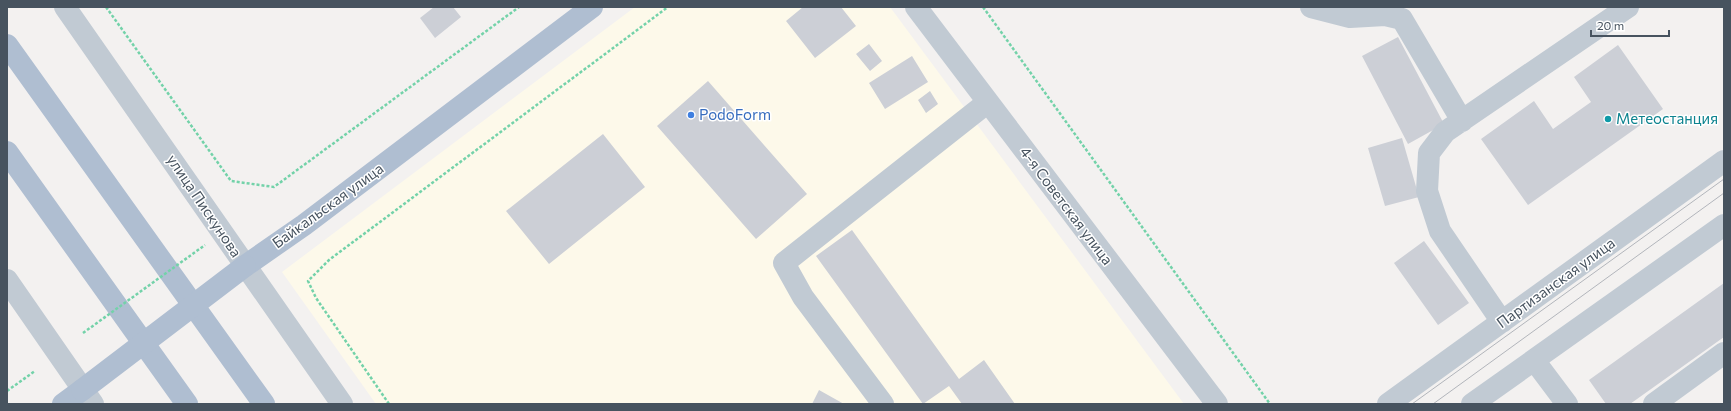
<svg xmlns="http://www.w3.org/2000/svg" width="1731" height="411" viewBox="0 0 1731 411" font-family="Commissioner,sans-serif">
<style>
.commercial{fill:#fdf9ea}
.building{fill:#cccfd6}
.lines{fill:none;stroke-linecap:round;stroke-linejoin:round}
.path{stroke:#73d2a9;stroke-width:2.5;stroke-dasharray:3 2;stroke-linecap:butt}
.minor{stroke:#c1cad3;stroke-width:22}
.major{stroke:#afbed1;stroke-width:22}
.tram{stroke:#b2b5bb;stroke-width:1}
.path-bridge{stroke:#73d2a9;stroke-width:2.5;stroke-dasharray:3 2;stroke-linecap:butt}
.major-bridge{stroke:#afbed1;stroke-width:22}
.shop-dot{fill:#3f7fe0;stroke:#fff;stroke-width:1.5}
.culture-dot{fill:#0f9aa8;stroke:#fff;stroke-width:1.5}
.labels{text-anchor:middle;stroke-width:3;stroke-linejoin:round;paint-order:stroke}
.shop-label{font-size:15px;fill:#366cbe;stroke:#fff;text-anchor:start}
.culture-label{font-size:15px;fill:#0d838f;stroke:#fff;text-anchor:start}
.street-label{font-size:15px;fill:#47535f;stroke:#fff}
</style>
<rect width="100%" height="100%" fill="#f3f1f0"/>
<path class="commercial" d="M 635,7 L 890,7 L 1184,404 L 376,404 L 282,272 Z"/>
<path class="building" d="M 434,7 L 453,7 L 461,17 L 435,38 L 420,18 Z
M 803,7 L 841,7 L 856,26 L 815,58 L 786,21 Z
M 1398,37 L 1444,124 L 1408,144 L 1362,56 Z
M 869,44 L 882,61 L 870,71 L 856,54 Z
M 1618,45 L 1663,109 L 1528,205 L 1481,139 L 1534,101 L 1553,129 L 1591,102 L 1574,77 Z
M 912,56 L 928,82 L 885,109 L 869,83 Z
M 708,81 L 807,194 L 756,239 L 657,126 Z
M 930,91 L 938,104 L 926,113 L 918,100 Z
M 603,134 L 645,187 L 549,264 L 506,211 Z
M 1402,138 L 1419,197 L 1385,206 L 1368,148 Z
M 852,230 L 959,379 L 984,360 L 1015,404 L 962,404 L 949,386 L 923,404 L 816,256 Z
M 1424,241 L 1469,303 L 1438,325 L 1394,263 Z
M 1724,283 L 1724,337 L 1630,404 L 1606,404 L 1589,380 Z
M 819,390 L 844,404 L 812,404 Z"/>
<g class="lines">
<path class="path" d="M 106,7 L 231,181 L 274,187 L 519,7
M 983,7 L 1270,404
M 7,391 L 35,371
M 389,404 L 316,298 L 308,281 L 329,260 L 668,7"/>
<path class="minor" d="M 65,7 L 342,404
M 916,7 L 1217,404
M 1311,7 L 1350,17 L 1385,15 L 1402,19 L 1462,121
M 7,280 L 93,404
M 1502,322 L 1440,231 L 1427,191 L 1429,153 L 1445,132 L 1628,7
M 1534,360 L 1567,404
M 883,404 L 803,297 L 784,263 L 988,102
M 1388,404 L 1724,161
M 1472,404 L 1724,225
M 1654,404 L 1724,353"/>
<path class="major" d="M 7,45 L 264,404
M 7,152 L 187,404
M 245,266 L 304,225 L 592,7
M 63,404 L 82,390"/>
<path class="tram" d="M 1412,404 L 1724,179
M 1433,404 L 1724,193"/>
<path class="path-bridge" d="M 83,333 L 205,245"/>
<path class="major-bridge" d="M 82,390 L 245,266"/>
</g>
<circle class="shop-dot" cx="691" cy="115" r="4"/>
<circle class="culture-dot" cx="1608" cy="119" r="4"/>
<g class="labels">
<g class="shop-label">
<text x="699" y="120">PodoForm</text>
</g>
<g class="culture-label">
<text x="1616" y="124">Метеостанция</text>
</g>
<g class="street-label">
<text transform="translate(204 206) rotate(56)" y="5">улица Пискунова</text>
<text transform="translate(328 206) rotate(-36)" y="5">Байкальская улица</text>
<text transform="translate(1066 206) rotate(53)" y="5">4-я Советская улица</text>
<text transform="translate(1556 283) rotate(-36)" y="5">Партизанская улица</text>
</g>
</g>
<rect width="1731" height="411" fill="none" stroke="#47535f" stroke-width="16"/>
<path d="M1591 30v6h78v-6" fill="none" stroke="#47535f" stroke-width="2"/>
<text x="1597" y="30" font-size="12" fill="#47535f" stroke="#ffffff" stroke-width="3" paint-order="stroke">20 m</text>
</svg>
